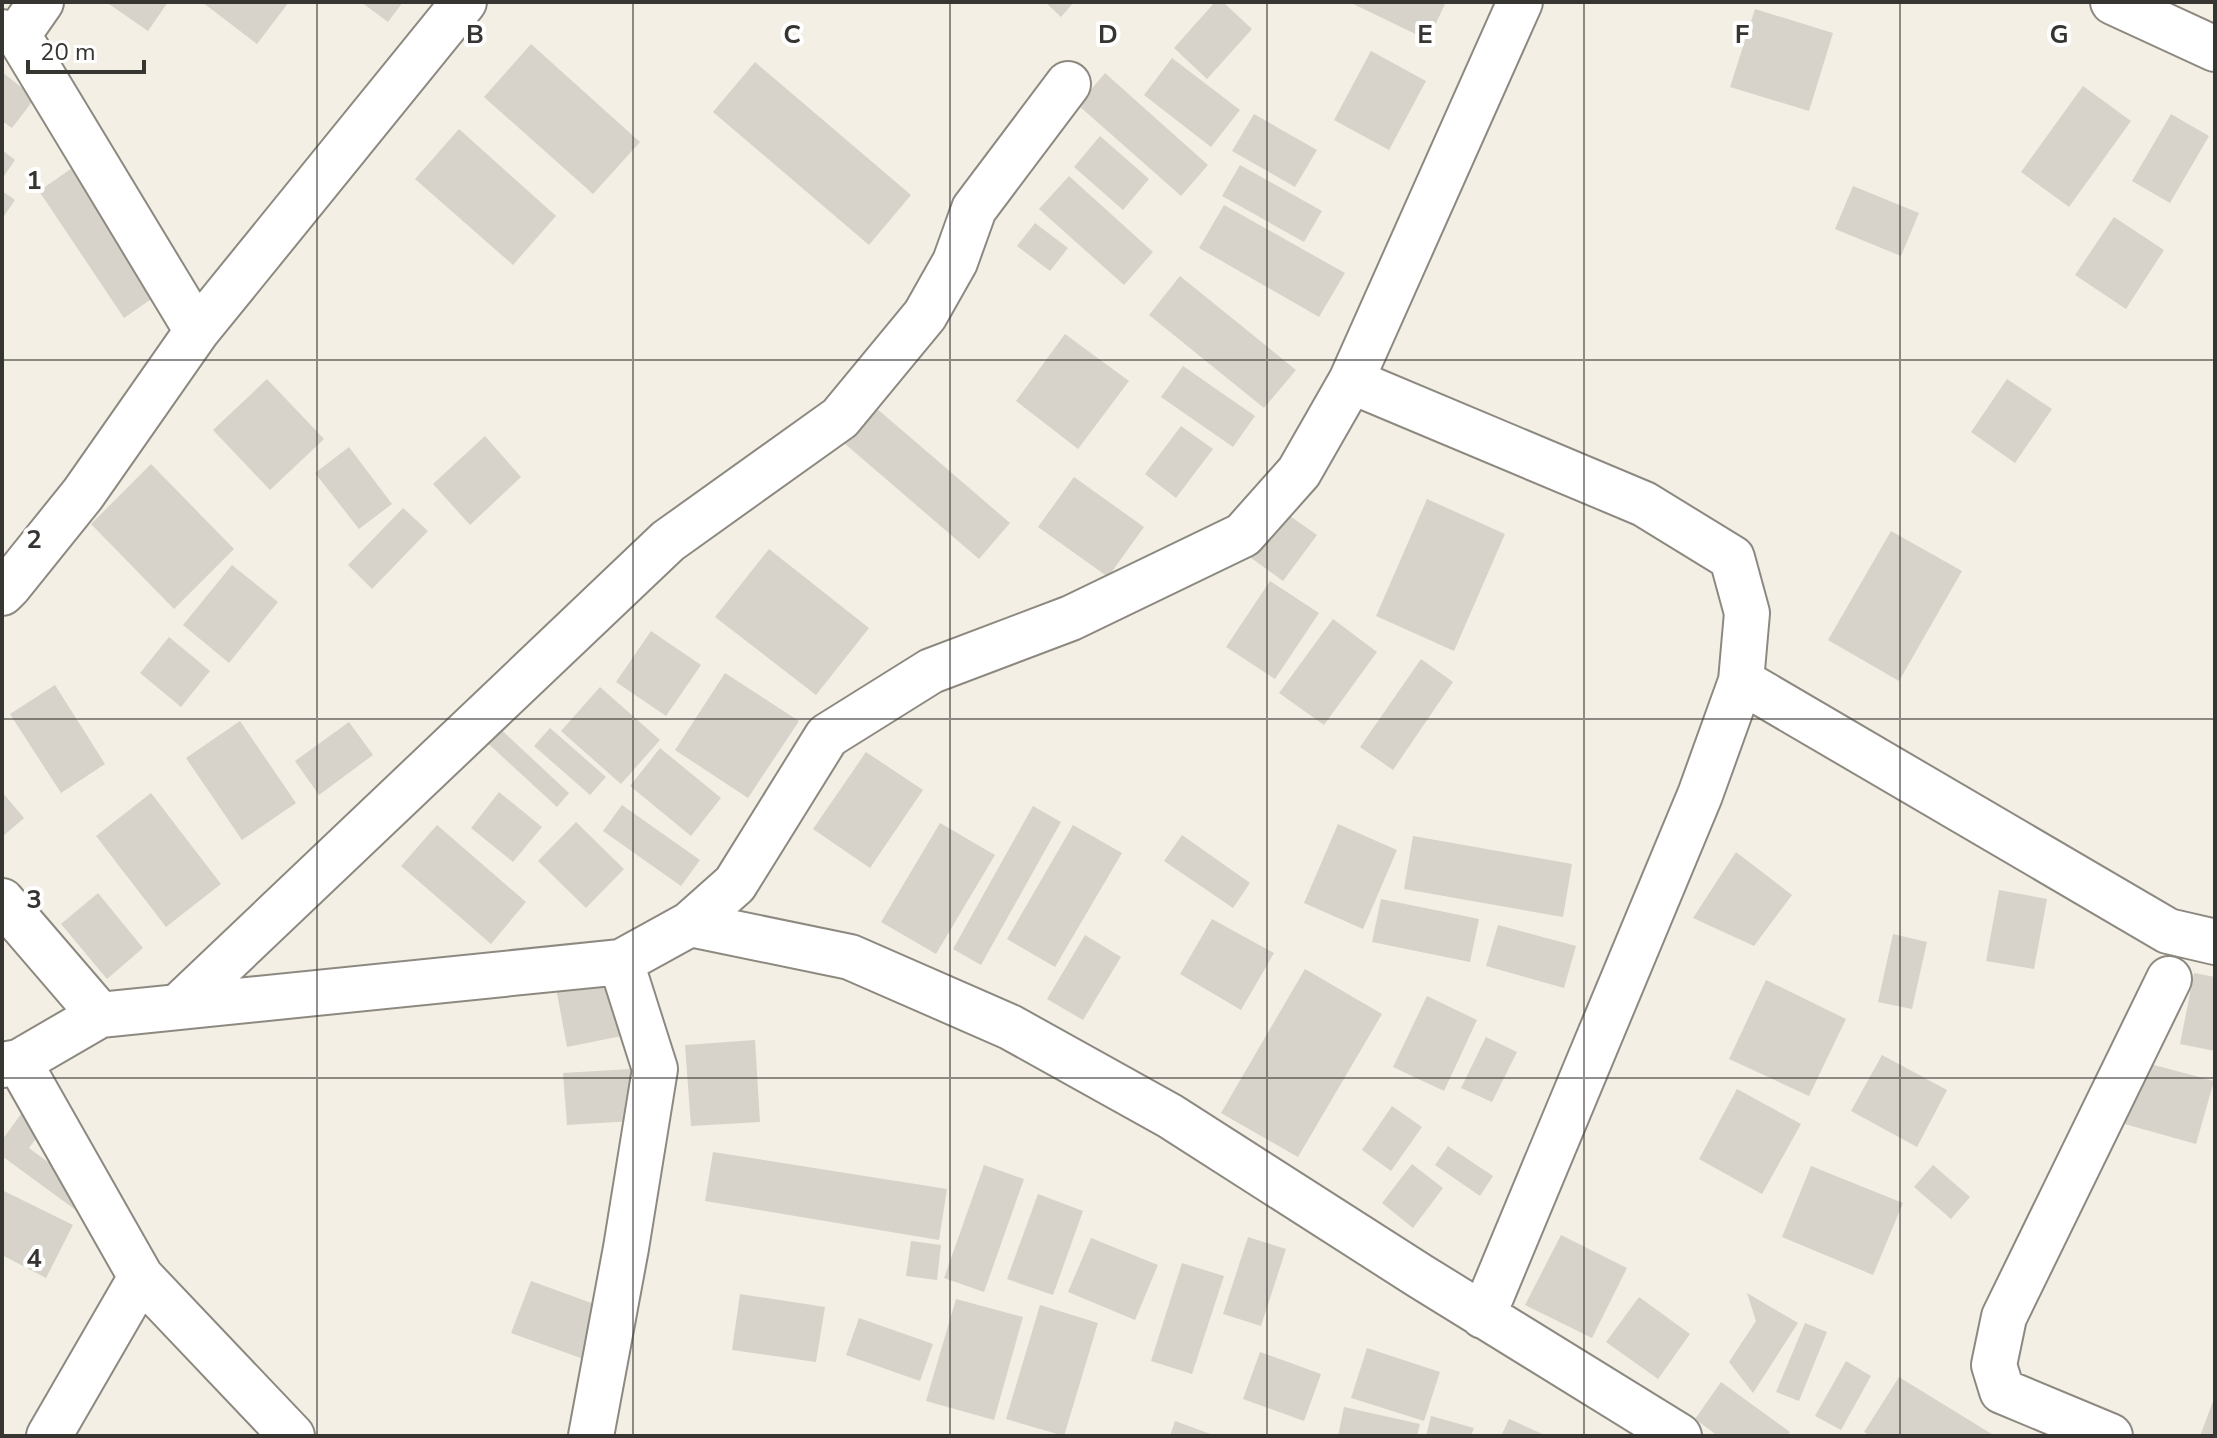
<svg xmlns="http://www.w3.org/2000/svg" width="2217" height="1438" viewBox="0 0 2217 1438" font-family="'Nunito Sans',sans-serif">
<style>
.building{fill:#d7d3ca}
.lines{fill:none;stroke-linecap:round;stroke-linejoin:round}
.minor-casing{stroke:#8d8980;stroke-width:48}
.minor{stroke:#fff;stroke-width:44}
.grid{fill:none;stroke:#373531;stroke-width:2;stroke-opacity:0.55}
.grid-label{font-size:26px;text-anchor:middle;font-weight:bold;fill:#373531;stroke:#fff;stroke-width:8;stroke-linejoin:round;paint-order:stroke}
</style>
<rect width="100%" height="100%" fill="#f3efe5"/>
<path class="building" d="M 106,2 L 168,2 L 148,31 Z
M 202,2 L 289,2 L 257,44 Z
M 361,2 L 403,2 L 388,22 Z
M 1045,2 L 1074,2 L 1061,17 Z
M 1215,2 L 1223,2 L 1252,29 L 1207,79 L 1174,48 Z
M 1349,2 L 1446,2 L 1428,40 Z
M 1755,9 L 1833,33 L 1809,111 L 1730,87 Z
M 531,44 L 640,142 L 593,194 L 484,97 Z
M 1371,51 L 1426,81 L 1389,150 L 1334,120 Z
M 1172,58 L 1240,110 L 1211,147 L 1144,95 Z
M 755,62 L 911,195 L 869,245 L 713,112 Z
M 2,72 L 35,98 L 12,128 L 2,121 Z
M 1105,73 L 1208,165 L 1181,196 L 1078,105 Z
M 2083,86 L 2131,121 L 2069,207 L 2021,172 Z
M 1254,114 L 1317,150 L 1295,187 L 1232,151 Z
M 2171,114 L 2209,136 L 2170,203 L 2132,181 Z
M 459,129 L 556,216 L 513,265 L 415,179 Z
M 1100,136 L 1149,179 L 1123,210 L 1074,167 Z
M 2,150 L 15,160 L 2,179 Z
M 78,164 L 163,291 L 124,318 L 39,191 Z
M 1240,165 L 1322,211 L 1304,242 L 1222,196 Z
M 1069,176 L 1153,252 L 1124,285 L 1039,209 Z
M 1853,186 L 1919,213 L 1901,256 L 1835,229 Z
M 2,191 L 15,200 L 2,219 Z
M 1224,205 L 1345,273 L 1319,317 L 1199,248 Z
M 2114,217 L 2164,250 L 2126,309 L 2075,275 Z
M 1035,223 L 1068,248 L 1050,271 L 1017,246 Z
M 1180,276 L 1296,370 L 1264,408 L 1149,315 Z
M 1065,334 L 1129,381 L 1078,449 L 1016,401 Z
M 1183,366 L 1255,416 L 1233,447 L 1161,397 Z
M 267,379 L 324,439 L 270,490 L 213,430 Z
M 2007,379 L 2052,409 L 2015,463 L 1971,432 Z
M 875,407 L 1010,523 L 979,559 L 844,443 Z
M 1181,426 L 1213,449 L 1176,498 L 1145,474 Z
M 485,436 L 521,477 L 470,525 L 433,484 Z
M 349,447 L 392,504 L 359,529 L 315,473 Z
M 151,464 L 234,549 L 174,609 L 91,524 Z
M 1074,477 L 1144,527 L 1108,577 L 1038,527 Z
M 1427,499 L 1505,534 L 1454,651 L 1376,616 Z
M 403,508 L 428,531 L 372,589 L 348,565 Z
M 1280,509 L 1317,535 L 1283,581 L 1247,555 Z
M 1891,531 L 1962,571 L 1899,681 L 1828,640 Z
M 769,549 L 869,628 L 816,695 L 715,617 Z
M 232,565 L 278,602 L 229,663 L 183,625 Z
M 1270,581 L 1319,613 L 1275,679 L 1226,647 Z
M 1333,619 L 1377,652 L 1324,725 L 1279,693 Z
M 651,631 L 701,665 L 666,716 L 616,682 Z
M 169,637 L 210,671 L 181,707 L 140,673 Z
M 1421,659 L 1453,682 L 1393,770 L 1360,747 Z
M 725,673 L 799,721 L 748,798 L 675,750 Z
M 55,685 L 105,764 L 61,793 L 10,714 Z
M 600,687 L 660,740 L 621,784 L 561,731 Z
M 240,721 L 296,803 L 242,840 L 186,758 Z
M 349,722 L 373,755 L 319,795 L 295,761 Z
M 493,722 L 569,793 L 557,807 L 480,736 Z
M 550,728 L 606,777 L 590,795 L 534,746 Z
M 660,748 L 721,798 L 691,836 L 630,786 Z
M 866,752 L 923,790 L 870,868 L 813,829 Z
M 2,792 L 24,818 L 2,837 Z
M 499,792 L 542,827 L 513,862 L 471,828 Z
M 151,793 L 221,884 L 166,927 L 96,836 Z
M 622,805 L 700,860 L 681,886 L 603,831 Z
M 1033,806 L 1061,822 L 981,965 L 953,949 Z
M 576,822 L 624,869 L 586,908 L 538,861 Z
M 940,823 L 995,855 L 936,954 L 881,922 Z
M 1338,824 L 1397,850 L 1363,929 L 1304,903 Z
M 437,825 L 526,902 L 491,944 L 401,866 Z
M 1073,825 L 1122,853 L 1055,967 L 1007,939 Z
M 1182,835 L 1250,883 L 1233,908 L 1164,861 Z
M 1413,836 L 1572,864 L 1563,917 L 1404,889 Z
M 1736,852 L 1792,895 L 1754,946 L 1693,918 Z
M 1999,890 L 2047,899 L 2034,969 L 1986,961 Z
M 98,893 L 143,948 L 107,979 L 61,924 Z
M 1381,899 L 1479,919 L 1470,962 L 1372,942 Z
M 1212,919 L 1274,953 L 1241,1010 L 1180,974 Z
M 1498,925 L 1576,946 L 1564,988 L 1486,966 Z
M 1893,934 L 1927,942 L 1912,1009 L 1878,1002 Z
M 1085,935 L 1121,957 L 1083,1020 L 1047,999 Z
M 1305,969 L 1382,1014 L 1298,1157 L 1221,1113 Z
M 2194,973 L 2215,977 L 2215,1051 L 2180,1044 Z
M 611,978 L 622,1036 L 567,1047 L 556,988 Z
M 1766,980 L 1846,1019 L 1809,1096 L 1729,1059 Z
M 1427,996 L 1477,1020 L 1444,1091 L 1393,1067 Z
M 1486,1037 L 1517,1052 L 1492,1102 L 1461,1088 Z
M 755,1040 L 760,1122 L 691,1126 L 685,1045 Z
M 1882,1055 L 1947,1090 L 1917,1147 L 1851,1111 Z
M 2139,1061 L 2214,1081 L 2196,1144 L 2121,1123 Z
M 630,1069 L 633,1121 L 567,1125 L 563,1073 Z
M 1737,1089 L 1801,1124 L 1762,1194 L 1699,1159 Z
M 27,1106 L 48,1122 L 29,1148 L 94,1196 L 81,1214 L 2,1156 L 2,1140 Z
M 1392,1106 L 1422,1127 L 1391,1171 L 1362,1150 Z
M 1448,1146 L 1493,1176 L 1480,1196 L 1435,1165 Z
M 713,1152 L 947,1189 L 939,1240 L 705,1201 Z
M 1412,1164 L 1443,1188 L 1413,1228 L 1382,1203 Z
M 984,1165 L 1024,1179 L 984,1292 L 944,1278 Z
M 1933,1165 L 1970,1197 L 1951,1219 L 1914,1187 Z
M 1811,1166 L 1903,1203 L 1873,1275 L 1782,1237 Z
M 2,1190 L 73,1225 L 46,1278 L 2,1255 Z
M 1038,1194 L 1083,1211 L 1053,1295 L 1007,1279 Z
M 1561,1235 L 1627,1268 L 1592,1338 L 1525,1305 Z
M 1248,1237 L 1286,1249 L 1261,1326 L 1223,1314 Z
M 1091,1238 L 1158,1265 L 1135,1320 L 1068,1292 Z
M 911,1241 L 941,1245 L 937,1280 L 906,1276 Z
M 1182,1263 L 1224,1276 L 1192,1374 L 1151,1361 Z
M 531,1281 L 608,1309 L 589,1361 L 511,1333 Z
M 1747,1293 L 1798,1323 L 1753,1393 L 1729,1362 L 1756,1321 Z
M 740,1294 L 825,1307 L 816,1362 L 732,1350 Z
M 1639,1297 L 1690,1334 L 1658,1379 L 1606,1342 Z
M 956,1299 L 1023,1317 L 994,1420 L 926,1401 Z
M 1040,1305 L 1098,1323 L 1064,1436 L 1006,1419 Z
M 859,1318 L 933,1344 L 920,1381 L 846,1355 Z
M 1805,1323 L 1827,1332 L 1799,1401 L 1776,1392 Z
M 1367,1348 L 1440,1372 L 1424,1421 L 1351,1398 Z
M 1260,1352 L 1321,1374 L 1304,1421 L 1243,1399 Z
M 1846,1361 L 1871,1376 L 1841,1430 L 1815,1416 Z
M 1899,1377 L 1995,1436 L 1870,1436 L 1864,1432 Z
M 1721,1382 L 1790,1432 L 1787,1436 L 1718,1436 L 1695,1419 Z
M 2215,1396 L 2215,1436 L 2200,1436 Z
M 1344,1407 L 1420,1424 L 1417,1436 L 1338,1436 Z
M 1431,1416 L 1474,1428 L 1471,1436 L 1426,1436 Z
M 1509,1419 L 1547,1436 L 1501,1436 Z
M 1175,1421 L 1216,1436 L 1170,1436 Z"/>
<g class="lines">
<g class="minor-casing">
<path id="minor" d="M 2113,2 L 2215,49
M 2,32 L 18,35 L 197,331
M 18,35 L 41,2
M 1351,381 L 1520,2
M 2,593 L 9,586 L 83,494 L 197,331 L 464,2
M 1741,681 L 2168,931 L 2215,942
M 2,901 L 100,1015
M 690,924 L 850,957 L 1010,1027 L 1170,1116 L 1420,1276 L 1679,1436
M 178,1007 L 668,541 L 840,418 L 925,315 L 955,262 L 974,209 L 1068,84
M 19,1062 L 141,1277 L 292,1436
M 2,1065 L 19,1062 L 100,1015 L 621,962 L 690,924 L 735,884 L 827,736 L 931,671 L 1071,618 L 1243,535 L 1299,472 L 1351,381 L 1644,504 L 1732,558 L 1747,613 L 1741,681 L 1700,795 L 1483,1316
M 49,1436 L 141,1277
M 591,1436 L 626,1248 L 655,1069 L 621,962
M 2110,1436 L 2002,1391 L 1994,1365 L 2004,1317 L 2169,979"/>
</g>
<use href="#minor" class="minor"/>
</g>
<path class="grid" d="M 317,2 L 317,1436M 633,2 L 633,1436M 950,2 L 950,1436M 1267,2 L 1267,1436M 1584,2 L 1584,1436M 1900,2 L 1900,1436M 2,360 L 2215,360M 2,719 L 2215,719M 2,1078 L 2215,1078"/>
<g class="grid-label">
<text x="475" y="43">B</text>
<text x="792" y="43">C</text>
<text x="1108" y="43">D</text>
<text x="1425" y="43">E</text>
<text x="1742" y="43">F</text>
<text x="2059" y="43">G</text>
<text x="34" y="189">1</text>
<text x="34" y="548">2</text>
<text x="34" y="908">3</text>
<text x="34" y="1267">4</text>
</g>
<rect width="2217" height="1438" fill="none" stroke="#373531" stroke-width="8"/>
<path d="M28 60v12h116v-12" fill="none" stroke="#373531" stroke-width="4"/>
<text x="40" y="60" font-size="24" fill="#373531" stroke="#ffffff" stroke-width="6" paint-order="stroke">20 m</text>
</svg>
